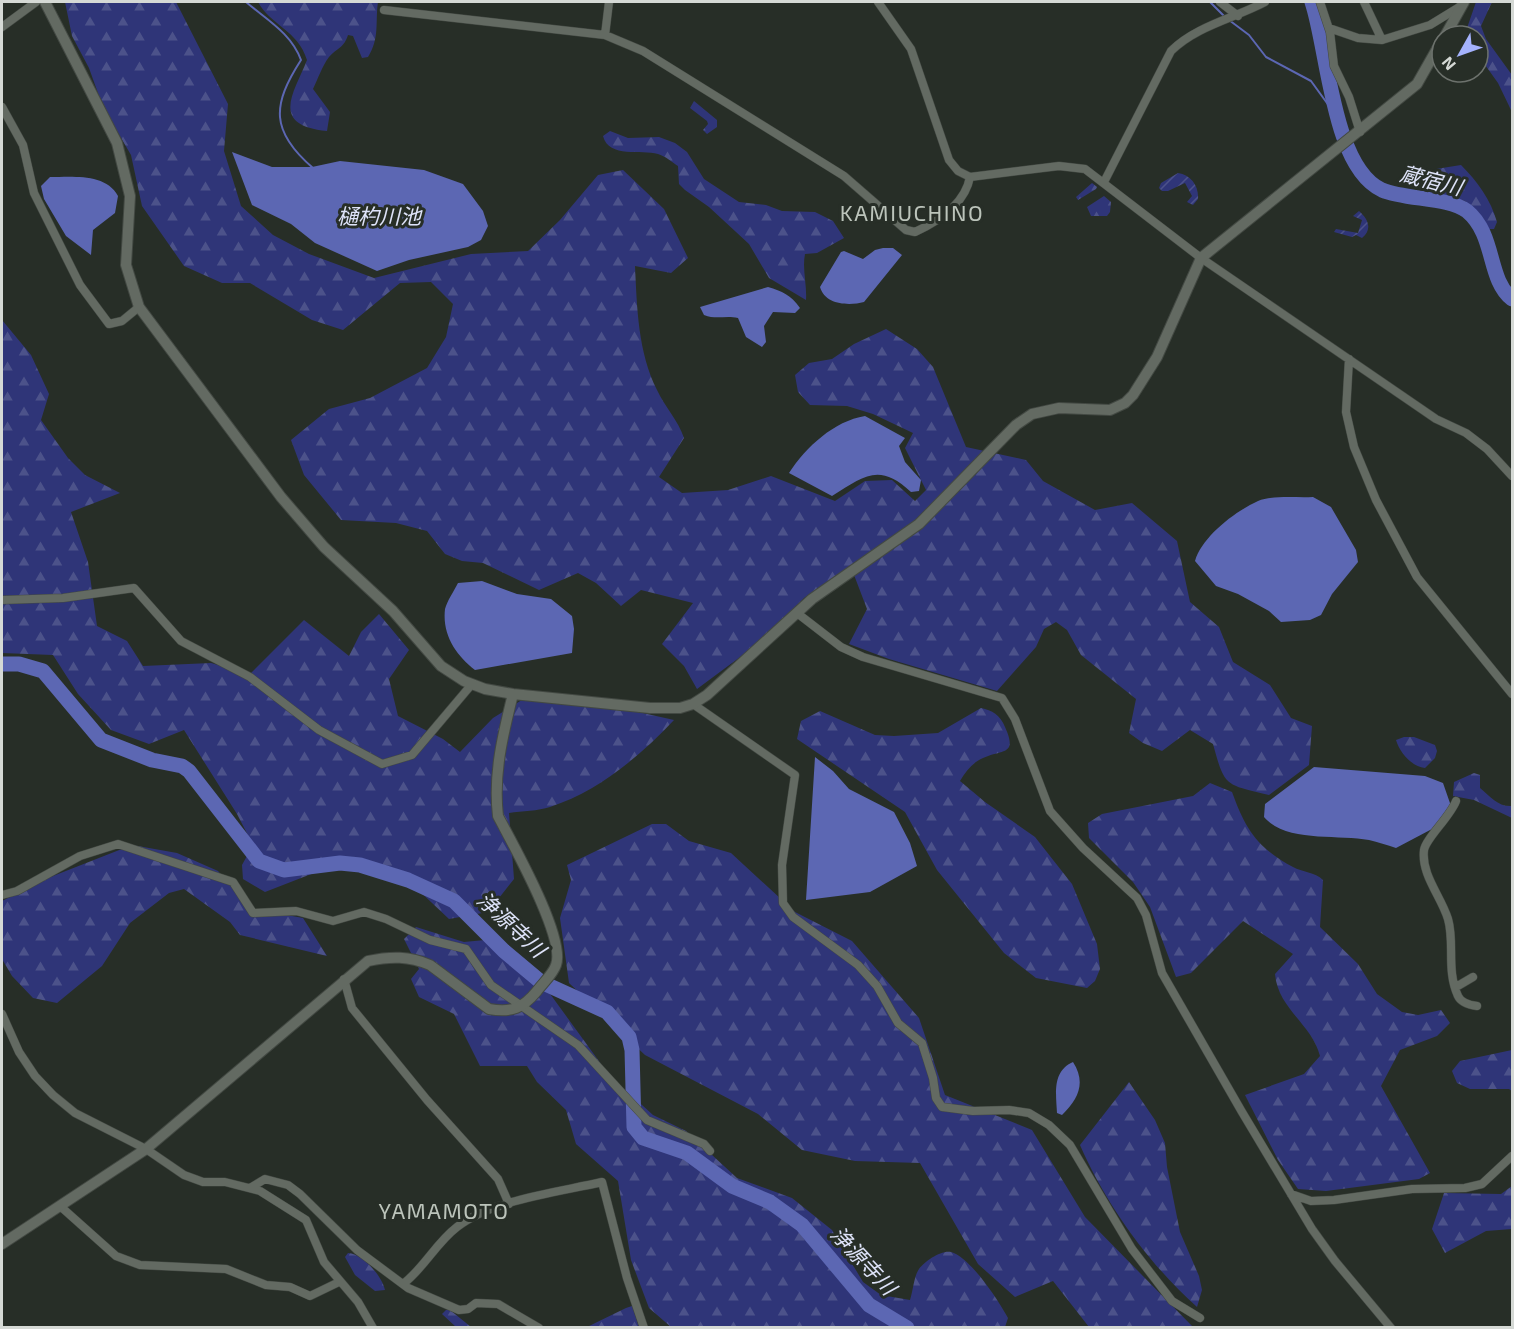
<svg xmlns="http://www.w3.org/2000/svg" width="1514" height="1329" viewBox="0 0 1514 1329" font-family="'Exo 2','Noto Sans JP',sans-serif">
<style>
.forest{fill:url(#forest-firs)}
.garden{fill:url(#garden-furrows)}
.water{fill:#5c67b3}
.lines{fill:none;stroke-linecap:round;stroke-linejoin:round}
.stream{stroke:#5c67b3;stroke-width:2}
.river{stroke:#5c67b3;stroke-width:15}
.minor-casing{stroke:#434943;stroke-width:9}
.tertiary-casing{stroke:#434943;stroke-width:12}
.minor{stroke:#636a62;stroke-width:8}
.tertiary{stroke:#636a62;stroke-width:10}
.labels{text-anchor:middle;stroke-width:6;stroke-linejoin:round;paint-order:stroke}
.water-label{font-size:21px;font-style:italic;fill:#dee3f9;stroke:#272e27}
.quarter-label{font-size:22px;letter-spacing:1.5px;fill:#bcc4bb;stroke:#272e27}
</style>
<defs>
<pattern id="forest-firs" width="22" height="20" patternUnits="userSpaceOnUse" patternTransform="scale(1.5)"><rect width="22" height="20" fill="#2f3578"/><path d="M5 1l3.5 6h-7zM16 11l3.5 6h-7z" fill="#4c528a"/></pattern>
<pattern id="garden-furrows" width="10" height="10" patternUnits="userSpaceOnUse" patternTransform="scale(1.5)"><rect width="10" height="10" fill="#2f3578"/><path d="M-1 1l2-2M0 10L10 0M9 11l2-2" fill="none" stroke="#4c528a"/></pattern>
</defs>
<rect width="100%" height="100%" fill="#272e27"/>
<path class="forest" d="M 65,2 L 176,2 L 228,104 L 224,151 L 241,206 L 273,235 L 309,254 L 374,278 L 471,254 L 528,251 L 560,220 L 598,175 L 623,170 L 664,209 L 688,258 L 671,273 L 635,266 C 637,308 638,352 657,390 C 665,407 678,420 684,438 L 659,477 L 682,493 L 728,490 L 771,476 L 835,501 L 865,481 L 892,480 L 915,501 L 926,490 L 905,448 L 913,433 L 873,414 L 847,406 L 810,405 L 798,392 L 795,375 L 809,363 L 832,359 L 854,344 L 886,329 L 917,349 L 933,367 L 966,447 L 1026,460 L 1043,481 L 1095,510 L 1132,503 L 1177,541 L 1190,602 L 1219,627 L 1233,662 L 1270,685 L 1291,718 L 1312,726 L 1309,765 L 1269,795 C 1225,784 1225,788 1213,744 L 1190,730 L 1162,751 L 1143,743 L 1129,733 L 1136,699 L 1081,655 L 1067,630 L 1056,622 L 1044,629 L 1036,647 L 997,691 L 889,659 L 849,644 L 867,609 L 851,567 L 804,598 L 763,640 L 697,689 L 684,666 L 662,644 L 693,603 L 641,590 L 621,606 L 596,583 L 578,573 L 539,590 L 483,563 L 462,561 L 445,554 L 427,531 L 396,523 L 341,520 L 304,475 L 291,440 L 329,409 L 370,398 L 427,368 L 446,337 L 453,304 L 431,282 L 400,283 L 343,330 L 312,320 L 250,283 L 222,283 L 184,266 L 142,206 L 131,155 L 103,107 L 89,68 L 72,36 Z
M 258,2 L 378,2 C 375,22 380,38 368,57 L 362,58 L 353,36 L 348,35 C 344,48 337,48 329,57 C 322,66 318,79 313,89 L 330,112 L 327,131 C 269,125 294,93 307,60 C 298,30 270,25 258,2 Z
M 1476,2 L 1492,2 L 1481,26 L 1486,39 L 1512,75 L 1512,112 L 1498,83 L 1478,55 L 1478,36 L 1468,36 L 1466,31 Z
M 694,101 L 717,120 L 717,127 L 707,134 L 703,130 L 708,124 L 707,121 L 690,108 Z
M 610,131 L 628,138 L 659,137 L 675,143 L 687,152 L 704,179 L 739,202 L 766,205 L 782,211 L 815,212 L 833,221 L 844,238 L 817,253 L 805,254 C 802,269 807,284 806,300 L 769,278 L 749,244 L 709,207 L 685,190 L 679,184 L 678,166 C 672,162 665,156 658,154 C 642,149 609,159 603,136 Z
M 1461,165 C 1477,181 1491,200 1497,222 L 1494,229 L 1489,229 L 1465,201 L 1434,196 L 1423,186 L 1422,181 L 1436,169 Z
M 1092,183 L 1097,187 L 1096,189 L 1078,200 L 1076,197 Z
M 1104,196 L 1111,202 L 1110,212 L 1107,216 L 1091,216 L 1087,207 Z
M 2,320 L 31,355 L 49,394 L 41,420 L 68,458 L 85,475 L 120,493 L 71,512 L 88,562 L 97,626 L 127,641 L 143,666 L 211,663 L 250,674 L 304,620 L 349,656 L 361,632 L 379,614 L 409,650 L 389,679 L 398,716 L 443,739 L 460,752 L 493,718 L 525,698 L 580,699 L 674,720 C 640,756 599,791 550,807 C 538,811 522,811 509,813 L 514,879 L 488,912 L 449,919 L 395,868 L 337,864 L 265,892 L 243,879 L 242,865 L 253,845 L 237,814 L 184,730 L 149,744 L 111,730 L 78,694 L 53,655 L 2,653 Z
M 981,708 C 992,710 1000,715 1005,727 C 1018,756 1002,749 983,758 C 972,763 966,771 960,781 L 985,802 L 1035,837 L 1072,884 L 1097,944 L 1100,969 L 1095,981 L 1087,988 L 1036,978 L 1004,953 L 937,870 L 905,812 L 797,739 L 801,721 L 820,711 L 875,735 L 894,736 L 938,733 Z
M 1404,737 L 1414,737 L 1435,745 L 1437,751 L 1435,758 L 1425,768 C 1411,766 1400,753 1396,740 Z
M 1474,773 L 1480,775 L 1480,788 C 1491,797 1498,807 1512,806 L 1512,818 L 1474,800 L 1453,796 L 1454,782 Z
M 1210,783 L 1232,792 C 1245,828 1257,848 1293,867 C 1302,872 1315,872 1323,880 L 1320,927 L 1358,964 L 1377,994 L 1402,1012 L 1418,1015 L 1441,1010 L 1450,1023 L 1437,1036 L 1400,1050 L 1381,1086 L 1430,1173 L 1419,1179 L 1326,1191 L 1298,1189 L 1278,1160 L 1245,1095 L 1304,1074 L 1320,1056 C 1312,1024 1278,1009 1275,974 L 1293,954 L 1243,921 L 1191,973 L 1176,977 L 1150,907 L 1133,882 L 1089,838 L 1088,823 L 1102,814 L 1193,796 Z
M 652,824 L 666,824 L 689,841 L 731,853 L 795,912 L 852,941 L 919,1018 L 945,1095 L 1032,1130 L 1085,1217 L 1193,1327 L 1089,1327 L 1053,1281 L 1015,1297 L 978,1264 L 920,1163 L 855,1161 L 802,1150 L 758,1114 L 645,1055 L 569,983 L 560,918 L 571,880 L 567,865 Z
M 132,845 L 177,853 L 218,871 L 249,908 L 303,918 L 327,956 L 240,935 L 230,922 L 184,889 L 169,893 L 130,923 L 102,966 L 57,1003 L 33,998 L 12,976 L 2,959 L 2,901 L 48,878 Z
M 416,927 L 464,942 L 485,940 L 532,969 L 609,1075 L 653,1115 L 686,1131 L 737,1178 L 792,1198 L 832,1230 L 863,1282 L 881,1295 L 910,1300 C 913,1291 914,1276 919,1269 C 925,1261 941,1250 951,1252 C 970,1257 999,1301 1008,1318 L 1005,1327 L 671,1327 L 649,1308 L 631,1260 L 618,1181 L 576,1144 L 566,1110 L 537,1082 L 527,1066 L 480,1066 L 454,1014 L 419,997 L 411,979 L 419,969 L 404,939 Z
M 1512,1050 L 1512,1091 L 1509,1089 L 1470,1089 L 1457,1083 L 1452,1071 L 1460,1061 Z
M 1129,1082 L 1155,1120 L 1165,1143 L 1167,1167 L 1180,1232 L 1199,1276 L 1202,1290 L 1197,1307 C 1149,1264 1106,1205 1080,1145 Z
M 1512,1186 L 1512,1229 L 1486,1231 L 1445,1253 L 1432,1229 L 1444,1193 L 1501,1194 Z
M 348,1253 C 363,1254 382,1276 385,1290 L 375,1291 L 355,1275 L 345,1257 Z
M 632,1306 L 639,1327 L 587,1327 L 626,1308 Z
M 446,1310 L 450,1310 L 471,1327 L 456,1327 L 442,1314 Z"/>
<path class="garden" d="M 1178,173 C 1191,175 1199,186 1198,199 L 1193,205 L 1187,202 L 1192,196 L 1185,183 L 1168,191 L 1162,191 L 1159,188 L 1161,183 Z
M 1359,211 C 1368,219 1373,229 1362,238 L 1356,235 L 1352,237 L 1334,232 L 1336,229 L 1358,233 L 1362,220 L 1353,216 Z"/>
<path class="water" d="M 232,152 L 272,167 L 312,167 L 340,161 L 424,170 L 463,184 L 483,211 L 488,226 L 481,240 L 468,247 L 409,260 L 377,271 L 315,243 L 291,224 L 252,205 Z
M 50,177 C 72,177 106,173 118,196 L 115,213 L 93,230 L 91,255 L 66,236 L 44,199 L 41,186 Z
M 883,248 L 893,248 L 902,255 L 864,302 C 849,306 825,305 820,287 L 841,252 L 844,251 L 863,259 L 875,250 Z
M 768,287 C 782,291 791,295 800,308 L 795,313 L 773,312 L 764,326 L 766,342 L 762,347 L 746,337 L 738,318 C 725,315 717,320 704,315 L 700,307 Z
M 865,416 L 905,438 L 899,446 L 905,462 L 921,480 L 919,491 L 911,492 C 879,462 864,476 832,496 L 789,473 C 806,447 834,421 865,416 Z
M 1313,497 L 1331,507 L 1356,550 L 1358,562 L 1332,594 L 1321,615 L 1310,620 L 1281,622 L 1269,611 L 1238,594 L 1216,586 L 1195,561 C 1202,537 1234,512 1258,501 C 1272,495 1297,498 1313,497 Z
M 482,581 L 517,594 L 551,599 L 572,616 L 574,629 L 572,653 L 475,670 C 456,655 442,635 445,609 C 447,601 454,591 458,583 Z
M 815,757 L 833,771 L 849,789 L 894,812 L 910,843 L 917,866 L 870,892 L 806,900 Z
M 1314,767 L 1425,776 L 1443,783 L 1451,806 L 1432,829 L 1396,848 C 1387,845 1378,842 1369,840 C 1338,834 1286,843 1264,817 L 1265,804 Z
M 1073,1062 C 1086,1082 1079,1099 1062,1115 L 1057,1113 C 1056,1094 1052,1071 1073,1062 Z"/>
<g class="lines">
<path class="stream" d="M 246,2 C 267,20 291,33 301,60 C 272,105 270,131 313,168
M 1210,2 L 1225,17
M 1229,20 L 1249,35 L 1266,57 L 1311,81 L 1340,121"/>
<path class="river" d="M 1312,2 C 1328,49 1332,167 1382,190 C 1406,200 1448,197 1467,211 C 1496,235 1487,279 1512,299
M 2,664 L 19,664 L 43,671 L 101,740 L 152,760 L 182,766 L 189,771 L 259,861 L 284,870 L 340,863 L 360,865 L 408,880 L 454,901 L 504,951 L 541,982 L 607,1012 L 629,1037 L 632,1050 L 634,1127 L 643,1138 L 687,1153 L 732,1186 L 770,1202 L 802,1225 L 869,1305 L 907,1328"/>
<g class="minor-casing">
<path id="minor" d="M 609,2 L 605,35 L 643,51 L 844,176 L 906,230 L 915,232 C 939,221 965,204 970,177
M 878,2 L 911,49 L 949,160 L 958,171 L 970,177 L 1059,166 L 1085,169 L 1201,258 L 1436,419 L 1466,433 L 1487,449 L 1512,476
M 1220,2 L 1238,16
M 1320,2 L 1330,32 L 1334,66 L 1349,97 L 1360,132
M 1364,2 L 1382,40 L 1430,25 L 1461,6
M 384,10 L 605,35
M 2,27 L 36,2
M 1329,28 L 1358,38 L 1382,40
M 2,107 L 23,145 L 34,193 L 80,285 L 109,324 L 122,321 L 139,307
M 1104,182 L 1171,51 C 1196,26 1235,18 1265,2
M 1349,359 L 1346,412 L 1354,447 L 1376,500 L 1417,577 L 1512,694
M 2,600 L 63,598 L 134,588 L 181,641 L 250,677 L 319,730 L 382,764 L 412,755 L 472,684
M 797,613 L 841,647 L 863,657 L 1002,698 L 1015,719 L 1050,811 L 1083,848 L 1137,898 L 1146,915 L 1162,973 L 1242,1112 L 1312,1229 L 1335,1261 L 1391,1328
M 693,704 L 795,775 L 782,865 L 783,903 L 793,917 L 858,965 L 877,986 L 898,1023 L 922,1043 L 933,1078 L 936,1098 L 942,1107 L 973,1111 L 1009,1110 L 1029,1113 L 1049,1125 L 1070,1145 L 1132,1249 L 1172,1301 L 1200,1318
M 1456,801 C 1450,817 1426,838 1424,850 C 1421,875 1441,896 1448,919 C 1455,943 1446,970 1458,996 C 1461,1003 1470,1005 1477,1006
M 2,895 L 17,891 L 80,856 L 118,844 L 233,882 L 253,913 L 296,911 L 333,921 L 364,912 L 386,919 L 430,940 L 466,949 L 491,985 L 578,1045 L 647,1120 L 704,1144 L 710,1151
M 344,979 L 352,1008 L 427,1100 L 498,1179 L 509,1204
M 1456,987 L 1473,977
M 2,1014 L 19,1052 L 35,1076 L 53,1095 L 75,1113 L 146,1149 L 184,1175 L 203,1182 L 225,1182 L 260,1191 L 306,1220 L 324,1262 L 358,1302 L 373,1328
M 250,1188 L 265,1179 L 288,1185 L 300,1194 L 357,1250 L 408,1288 L 459,1310 L 468,1309 L 476,1303 L 498,1304 L 539,1328
M 1291,1194 L 1311,1201 L 1334,1200 L 1412,1189 L 1465,1188 L 1482,1184 L 1512,1156
M 60,1206 L 116,1256 L 140,1265 L 226,1269 L 266,1285 L 290,1287 L 310,1296 L 339,1282
M 403,1284 C 424,1268 436,1243 457,1227 C 491,1200 559,1192 602,1182 L 627,1278 L 644,1328"/>
</g>
<g class="tertiary-casing">
<path id="tertiary" d="M 45,2 L 117,143 L 130,196 L 126,265 L 139,307 L 281,497 L 324,547 L 393,611 L 441,666 L 464,681 L 485,689 L 513,694 L 650,708 L 680,708 L 693,704 L 707,695 L 812,599 L 919,524 L 1016,425 L 1032,414 L 1059,408 L 1110,410 L 1125,403 L 1133,395 L 1157,357 L 1201,258 L 1417,84 L 1442,40
M 1445,36 L 1464,2
M 2,1244 L 146,1149 L 368,961 C 391,956 409,956 430,965 L 489,1009 C 512,1013 523,1008 537,991 C 543,983 553,974 556,965 C 566,938 512,843 498,816 C 493,774 503,734 513,694"/>
</g>
<use href="#minor" class="minor"/>
<use href="#tertiary" class="tertiary"/>
</g>
<g class="labels">
<g class="water-label">
<text transform="translate(1431 181) rotate(14)" y="7">蔵宿川</text>
<text x="379" y="224">樋杓川池</text>
<text transform="translate(511 925) rotate(43)" y="7">浄源寺川</text>
<text transform="translate(863 1261) rotate(47)" y="7">浄源寺川</text>
</g>
<g class="quarter-label">
<text x="912" y="221">KAMIUCHINO</text>
<text x="444" y="1219">YAMAMOTO</text>
</g>
</g>
<rect width="1514" height="1329" fill="none" stroke="#d5d9d5" stroke-width="6"/>
<g transform="translate(1460 54) rotate(230)"><circle r="28" fill="#272e27" stroke="#6d726d" stroke-width="1.5"/>
<path d="M0-4.5L10 22L0 15L-10 22Z" fill="#a4b2fc"/>
<text y="-9" font-size="16" font-weight="bold" text-anchor="middle" fill="#d5d9d5">N</text>
</g>
</svg>
